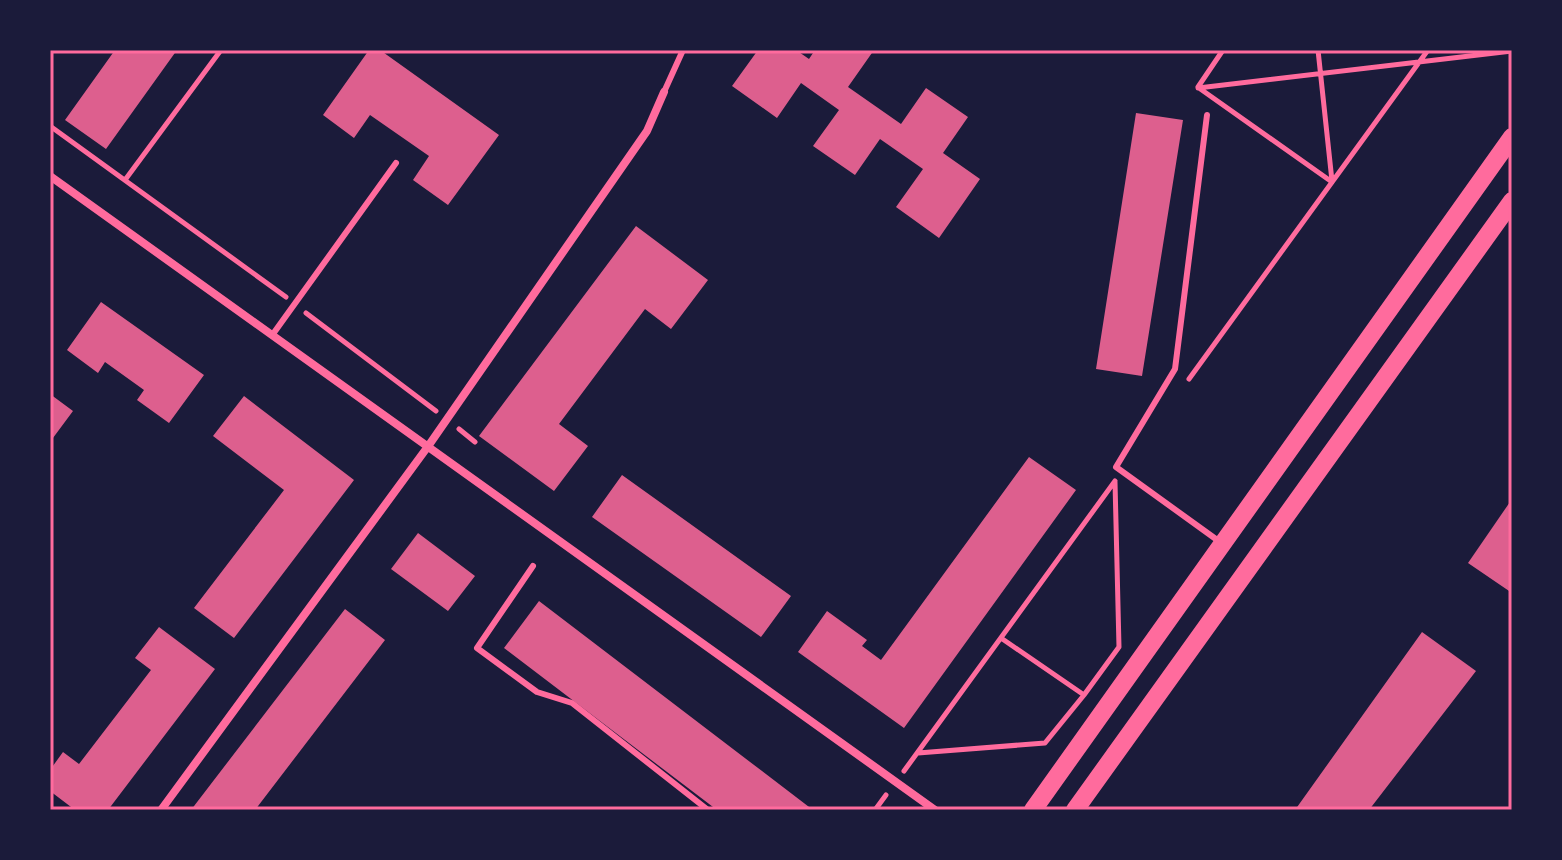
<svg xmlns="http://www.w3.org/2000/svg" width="1562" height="860" viewBox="0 0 1562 860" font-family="'Libre Baskerville',serif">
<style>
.building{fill:#dd5f8e}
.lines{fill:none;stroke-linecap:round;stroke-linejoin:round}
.path{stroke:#ff6b9d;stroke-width:5}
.service{stroke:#ff6b9d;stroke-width:6}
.minor{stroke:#ff6b9d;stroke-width:8}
.primary{stroke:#ff6b9d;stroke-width:18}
.neatline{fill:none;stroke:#ff6b9d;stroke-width:3}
</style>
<rect width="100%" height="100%" fill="#1b1b3a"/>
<path class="building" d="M 115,50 L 177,50 L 106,149 L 65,120 Z
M 369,50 L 380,50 L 499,135 L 448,205 L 413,180 L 429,156 L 370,115 L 354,138 L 323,115 Z
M 758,50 L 796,50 L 809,59 L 815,50 L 874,50 L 848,87 L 901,124 L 926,88 L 968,117 L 943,153 L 980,179 L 939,238 L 896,207 L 923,169 L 880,139 L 855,175 L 813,146 L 839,110 L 801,83 L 777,118 L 732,86 Z
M 1136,113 L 1183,120 L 1142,376 L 1096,369 Z
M 636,226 L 708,280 L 671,329 L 645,309 L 559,424 L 588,446 L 554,491 L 479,436 Z
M 101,302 L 204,375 L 169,423 L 137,400 L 144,390 L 105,362 L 98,373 L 67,350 Z
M 50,394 L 73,411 L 50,442 Z
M 244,396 L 354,480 L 234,638 L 194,608 L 284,490 L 213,436 Z
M 1029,457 L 1076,490 L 904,728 L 798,652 L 827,611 L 867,640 L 862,646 L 881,660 Z
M 622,475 L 791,596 L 761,637 L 592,517 Z
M 1512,499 L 1512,593 L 1468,563 Z
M 418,533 L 475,576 L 448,611 L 391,569 Z
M 539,601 L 813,810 L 717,810 L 504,648 Z
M 345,609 L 385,640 L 255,810 L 191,810 Z
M 159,627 L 215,669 L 108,810 L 75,810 L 50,791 L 50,770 L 63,752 L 79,764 L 151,670 L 135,658 Z
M 1422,632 L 1476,671 L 1369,810 L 1295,810 Z"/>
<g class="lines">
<path class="path" d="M 1318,50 L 1332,181
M 1198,87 L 1223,50
M 1198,88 L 1512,51
M 1199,88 L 1332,182
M 50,126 L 286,297
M 125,180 L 221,50
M 306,313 L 436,411
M 1189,379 L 1428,50
M 459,429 L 475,442
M 1001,638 L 1084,695 L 1119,647 L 1115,482
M 918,753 L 1045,743 L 1084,695
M 904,771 L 1115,481
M 875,810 L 886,795"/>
<path class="service" d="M 664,92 L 683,50
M 1207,115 L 1175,369 L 1116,467 L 1220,542
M 273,334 L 396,163
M 533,566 L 477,648 L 537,692 L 572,703 L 708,810"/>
<path class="minor" d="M 50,176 L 935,810
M 161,810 L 429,445 L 647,131 L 664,92"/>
<path class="primary" d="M 1033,810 L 1512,137
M 1075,810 L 1512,201"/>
</g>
<rect width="1562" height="860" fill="none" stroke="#1b1b3a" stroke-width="104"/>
<rect x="52" y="52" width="1458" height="756" class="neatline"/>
</svg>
